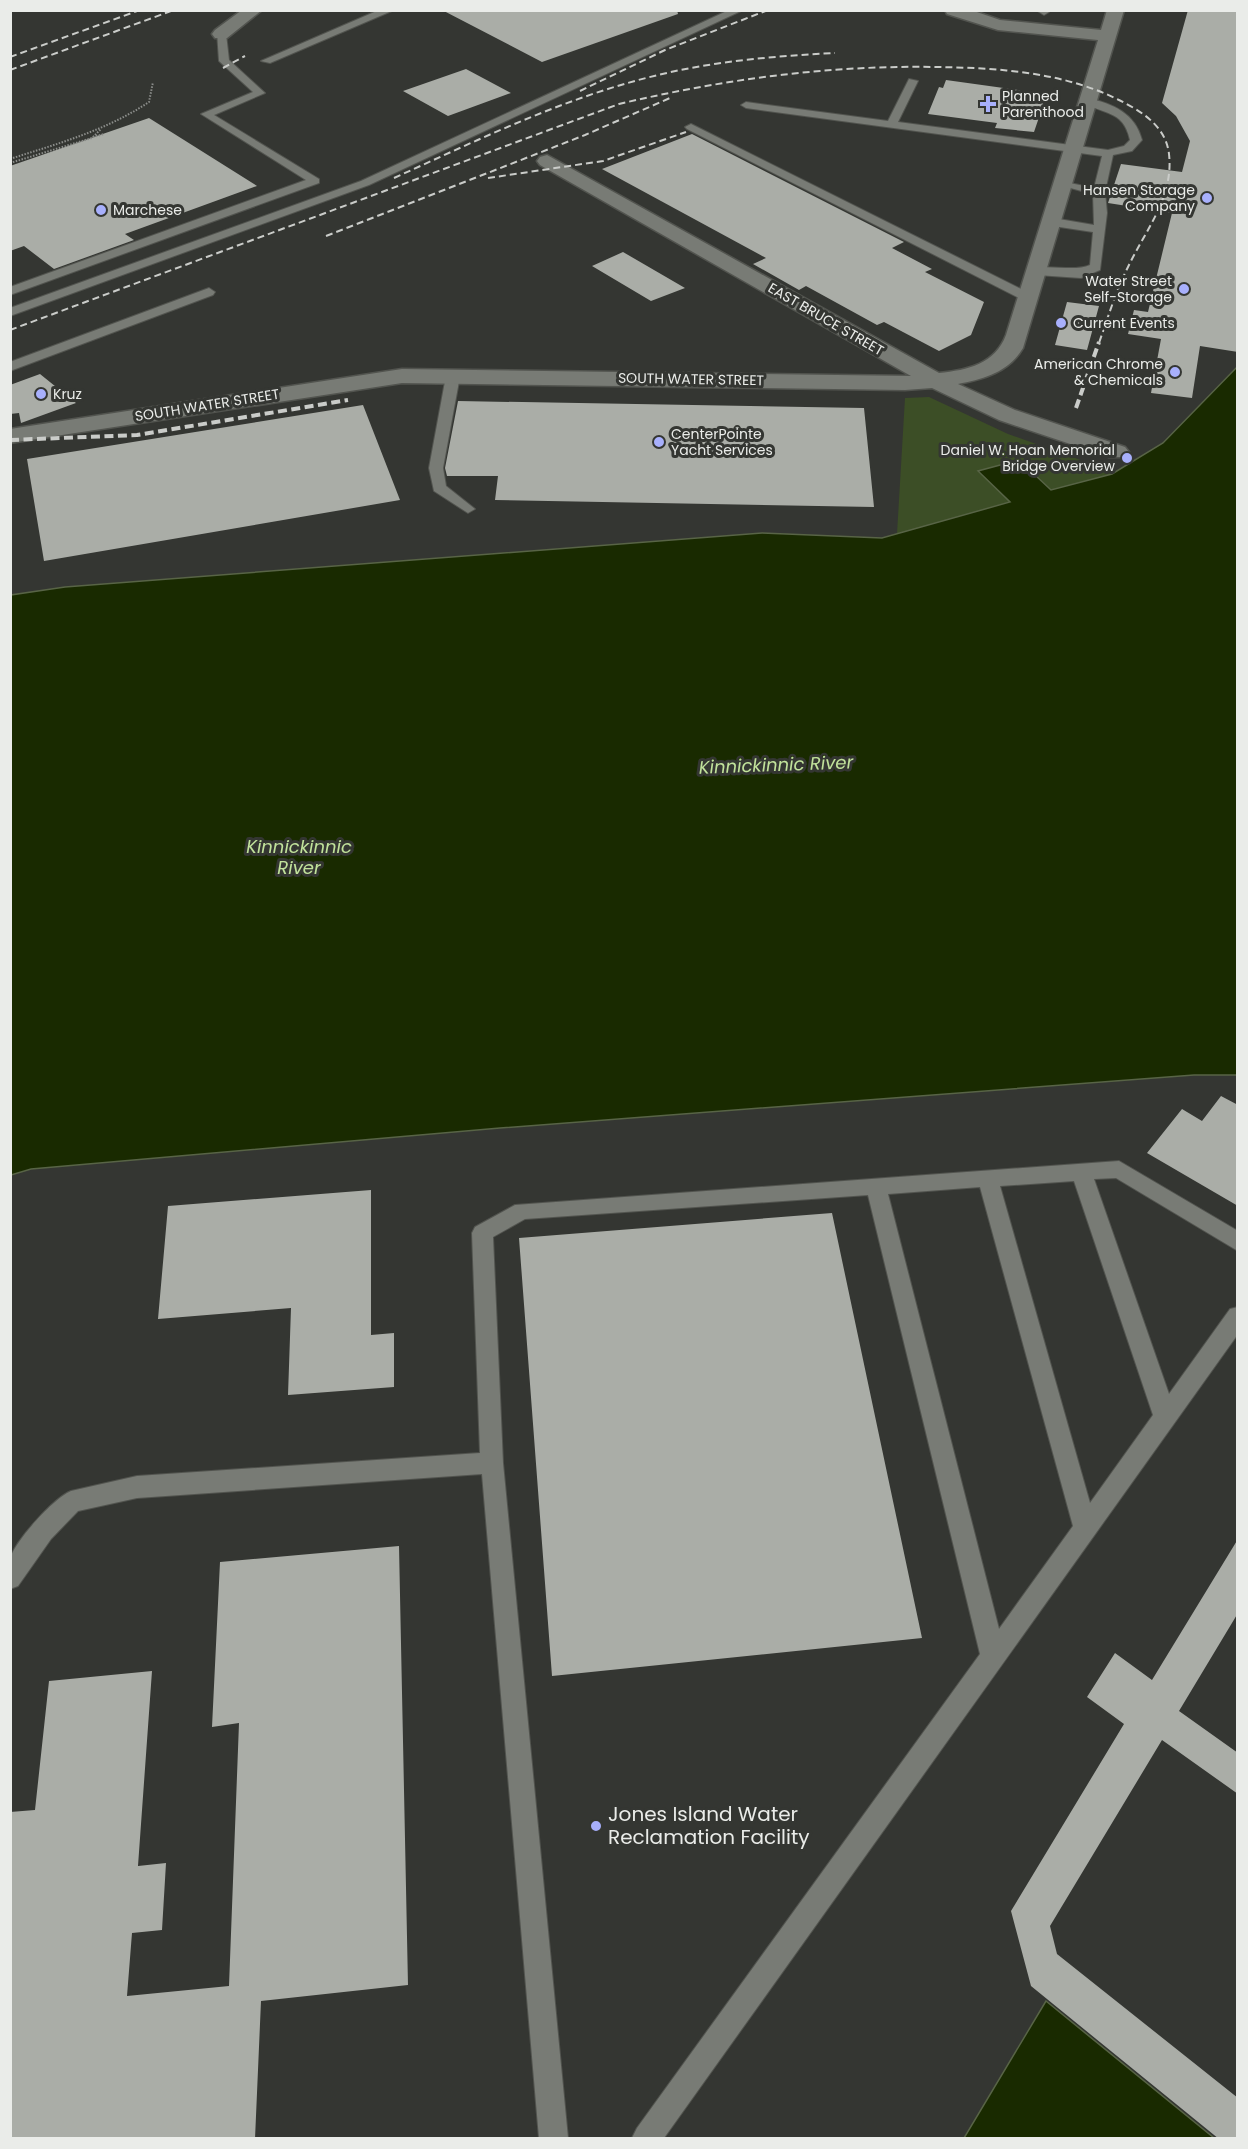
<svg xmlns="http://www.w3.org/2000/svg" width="1248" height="2149" viewBox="0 0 1248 2149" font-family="Poppins,sans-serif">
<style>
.green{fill:#3c4e26}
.water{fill:#192a00;stroke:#586446;stroke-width:1.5}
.building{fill:#aaada7}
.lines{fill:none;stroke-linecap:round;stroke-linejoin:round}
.service-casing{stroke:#52544f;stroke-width:2}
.minor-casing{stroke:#52544f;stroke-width:3}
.path{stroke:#8b8d8a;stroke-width:2;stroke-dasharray:1.5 1.5;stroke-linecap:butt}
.service{fill:#787b75;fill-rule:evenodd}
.minor{fill:#787b75;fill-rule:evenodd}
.rail-far1{stroke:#caccc9;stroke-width:2;stroke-dasharray:7 4;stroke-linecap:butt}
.rail{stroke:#caccc9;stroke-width:4;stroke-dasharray:9 4.5;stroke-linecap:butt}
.poi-dot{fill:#a8b0fc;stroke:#343632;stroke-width:2}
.labels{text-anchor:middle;stroke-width:6;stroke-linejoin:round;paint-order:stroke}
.far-poi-label{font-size:14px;fill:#eaece9;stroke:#343632;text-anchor:start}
.far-street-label{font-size:14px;fill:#eaece9;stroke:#343632}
.water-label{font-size:18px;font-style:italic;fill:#c1e29b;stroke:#343632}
.near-poi-label{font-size:20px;fill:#eaece9;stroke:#343632;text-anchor:start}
</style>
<rect width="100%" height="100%" fill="#343632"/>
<path class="green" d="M 929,397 L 1008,434 L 1100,467 L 1112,474 L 897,534 L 905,398 Z"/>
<path class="water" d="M 1237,367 L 1237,1075 L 1194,1075 L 500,1128 L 31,1169 L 11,1175 L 11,595 L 65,587 L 762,533 L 882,538 L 1010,502 L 978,471 L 1019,460 L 1051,490 L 1112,474 L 1163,443 Z
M 1046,2001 L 1214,2138 L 964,2138 Z"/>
<path class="building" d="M 442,10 L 677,10 L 678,14 L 542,62 Z
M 1188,10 L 1238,10 L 1238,352 L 1200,346 L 1192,398 L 1151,393 L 1161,339 L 1128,334 L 1134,310 L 1148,312 L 1172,213 L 1108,203 L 1121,164 L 1182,172 L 1190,141 L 1176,116 L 1162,103 Z
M 466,69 L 511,93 L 448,116 L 403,91 Z
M 946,80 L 1047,94 L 1034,132 L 995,128 L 997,123 L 928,114 L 939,87 L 943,88 Z
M 149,118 L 257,186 L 125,234 L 134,240 L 54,269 L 24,246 L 10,251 L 10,166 Z
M 692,134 L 904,242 L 892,248 L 932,269 L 925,272 L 984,302 L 971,335 L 939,351 L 884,322 L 877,325 L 806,286 L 799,290 L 753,264 L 766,258 L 602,169 Z
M 623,252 L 685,288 L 651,301 L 592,266 Z
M 1067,302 L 1099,306 L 1087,350 L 1055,345 Z
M 40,374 L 76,403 L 21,423 L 19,413 L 10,414 L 10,385 Z
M 458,401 L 864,408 L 874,507 L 495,500 L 498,476 L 447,476 L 445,468 Z
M 363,405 L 400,500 L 44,561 L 27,459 Z
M 1221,1096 L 1238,1105 L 1238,1206 L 1147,1153 L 1182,1109 L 1202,1121 Z
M 371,1190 L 371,1335 L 394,1333 L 394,1387 L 288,1395 L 291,1308 L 158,1319 L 168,1206 Z
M 832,1213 L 922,1638 L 552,1676 L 519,1238 Z
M 1238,1539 L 1238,1613 L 1179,1711 L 1238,1753 L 1238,1794 L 1162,1740 L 1050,1926 L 1057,1954 L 1238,2098 L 1238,2139 L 1219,2139 L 1031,1986 L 1011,1911 L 1124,1724 L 1087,1697 L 1115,1653 L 1152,1680 Z
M 399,1546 L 408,1985 L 261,2001 L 255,2139 L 10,2139 L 10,1812 L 35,1810 L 49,1681 L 152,1671 L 138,1866 L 166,1863 L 162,1930 L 132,1933 L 127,1996 L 229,1986 L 239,1723 L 212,1727 L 220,1562 Z"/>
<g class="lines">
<g class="service-casing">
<path id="service" d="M 379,10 L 394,10 L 270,63 L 261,61 Z
M 729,10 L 743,10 L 369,185 L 10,316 L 10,308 L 361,181 Z
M 1036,10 L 1048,10 L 1049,12 L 1044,15 Z
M 217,32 L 226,34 L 229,60 L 265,93 L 214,115 L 319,179 L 319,183 L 10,295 L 10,287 L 306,180 L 201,114 L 253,92 L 219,61 Z
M 909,79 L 918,81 L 898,122 L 1108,150 L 1124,146 L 1130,140 C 1123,108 1102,116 1083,101 L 1088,98 C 1113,104 1135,113 1142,140 L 1132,151 L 1113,155 L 1105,192 L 1107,213 L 1100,270 L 1081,278 L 1037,275 L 1031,271 C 1042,262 1073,273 1090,265 L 1093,232 L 1053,226 L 1047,222 L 1053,218 L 1094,225 L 1093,194 L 1059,185 L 1065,182 L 1094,188 L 1102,156 L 746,108 L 741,105 L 746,102 L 888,121 Z
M 691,124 L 1033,295 L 1035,298 L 1033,301 L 1025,301 L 687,129 L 685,127 Z
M 209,288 L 215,292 L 213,295 L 10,371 L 10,362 Z
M 453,372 L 460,376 L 443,468 L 446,486 L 475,509 L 468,513 L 434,491 L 429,468 L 446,376 Z
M 1119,1161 L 1238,1231 L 1238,1251 L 1116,1178 L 1094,1179 L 1169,1394 L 1230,1309 L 1238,1307 L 1238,1334 L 664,2138 L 632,2138 L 637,2128 L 980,1654 L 868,1195 L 525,1219 L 493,1237 L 503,1463 L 568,2138 L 539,2138 L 482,1474 L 137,1498 L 78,1511 L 51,1539 L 18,1586 L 10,1589 C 10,1580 8,1565 11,1556 C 18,1538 54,1498 71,1491 L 137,1476 L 480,1453 L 472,1233 L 475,1227 L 515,1205 ZM 1074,1181 L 1153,1415 L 1090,1503 L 1000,1186 ZM 980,1187 L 1073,1526 L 999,1629 L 888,1194 Z"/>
</g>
<g class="minor-casing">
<path id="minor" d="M 242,10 L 262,10 L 227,38 L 215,38 L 212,34 L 215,30 Z
M 945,10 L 971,10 L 1000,20 L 1101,30 L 1107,10 L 1124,10 L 1023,348 C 1009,372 984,379 958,384 L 1015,410 L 1125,447 L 1129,452 L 1125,457 L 1109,457 L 999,420 L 932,388 L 905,390 L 402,383 L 10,443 L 10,429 L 402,369 L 911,376 L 540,165 L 537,161 L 540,157 L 547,155 L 939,373 C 968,370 995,364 1006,335 L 1098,40 L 998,30 L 947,14 Z"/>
</g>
<path class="path" d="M 93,137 L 104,134
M 13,158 C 60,143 107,130 149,102 L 153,82
M 10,163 L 92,138 L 101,129"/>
<use href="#service" class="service"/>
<use href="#minor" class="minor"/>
<path class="rail-far1" d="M 10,57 L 140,10
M 223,68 L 245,56
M 10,70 L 174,10
M 580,91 L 665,50 L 768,10
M 394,178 C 480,139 566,97 658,75 C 716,61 775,56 835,53
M 488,178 L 603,161 L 686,132
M 326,236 L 585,135 L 670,98
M 10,330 L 619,104 C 725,79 829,65 938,67 C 999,68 1063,72 1119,100 C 1141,111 1166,126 1169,154 C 1174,197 1145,231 1128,267 C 1116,291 1108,317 1099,343"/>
<path class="rail" d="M 1076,408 L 1099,342
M 10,440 L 137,435 L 348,400"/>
</g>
<g class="poi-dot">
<path d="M985 95h6v6h6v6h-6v6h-6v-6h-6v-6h6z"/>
<circle cx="1207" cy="198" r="6"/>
<circle cx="101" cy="210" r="6"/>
<circle cx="1184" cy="289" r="6"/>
<circle cx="1061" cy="323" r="6"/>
<circle cx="1175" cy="372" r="6"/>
<circle cx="41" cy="394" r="6"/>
<circle cx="659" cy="442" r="6"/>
<circle cx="1127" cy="458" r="6"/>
<circle cx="596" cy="1826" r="6"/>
</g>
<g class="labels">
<g class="far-poi-label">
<text x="1002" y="101">Planned<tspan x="1002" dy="16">Parenthood</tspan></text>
<text x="1195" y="195" text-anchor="end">Hansen Storage<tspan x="1195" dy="16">Company</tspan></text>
<text x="113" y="215">Marchese</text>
<text x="1172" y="286" text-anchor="end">Water Street<tspan x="1172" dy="16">Self-Storage</tspan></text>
<text x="1073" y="328">Current Events</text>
<text x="1163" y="369" text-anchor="end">American Chrome<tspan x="1163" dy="16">&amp; Chemicals</tspan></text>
<text x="53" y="399">Kruz</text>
<text x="671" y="439">CenterPointe<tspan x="671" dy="16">Yacht Services</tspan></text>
<text x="1115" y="455" text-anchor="end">Daniel W. Hoan Memorial<tspan x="1115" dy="16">Bridge Overview</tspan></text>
</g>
<g class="far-street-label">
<text transform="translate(826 319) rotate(30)" y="5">EAST BRUCE STREET</text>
<text transform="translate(691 379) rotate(1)" y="5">SOUTH WATER STREET</text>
<text transform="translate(207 405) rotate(-9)" y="5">SOUTH WATER STREET</text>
</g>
<g class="water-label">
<text transform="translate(776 765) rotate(-2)" y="6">Kinnickinnic River</text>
<text x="299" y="853">Kinnickinnic<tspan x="299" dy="21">River</tspan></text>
</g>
<g class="near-poi-label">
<text x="608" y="1821">Jones Island Water<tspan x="608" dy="23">Reclamation Facility</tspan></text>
</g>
</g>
<rect width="1248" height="2149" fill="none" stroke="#eaece9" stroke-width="24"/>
</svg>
